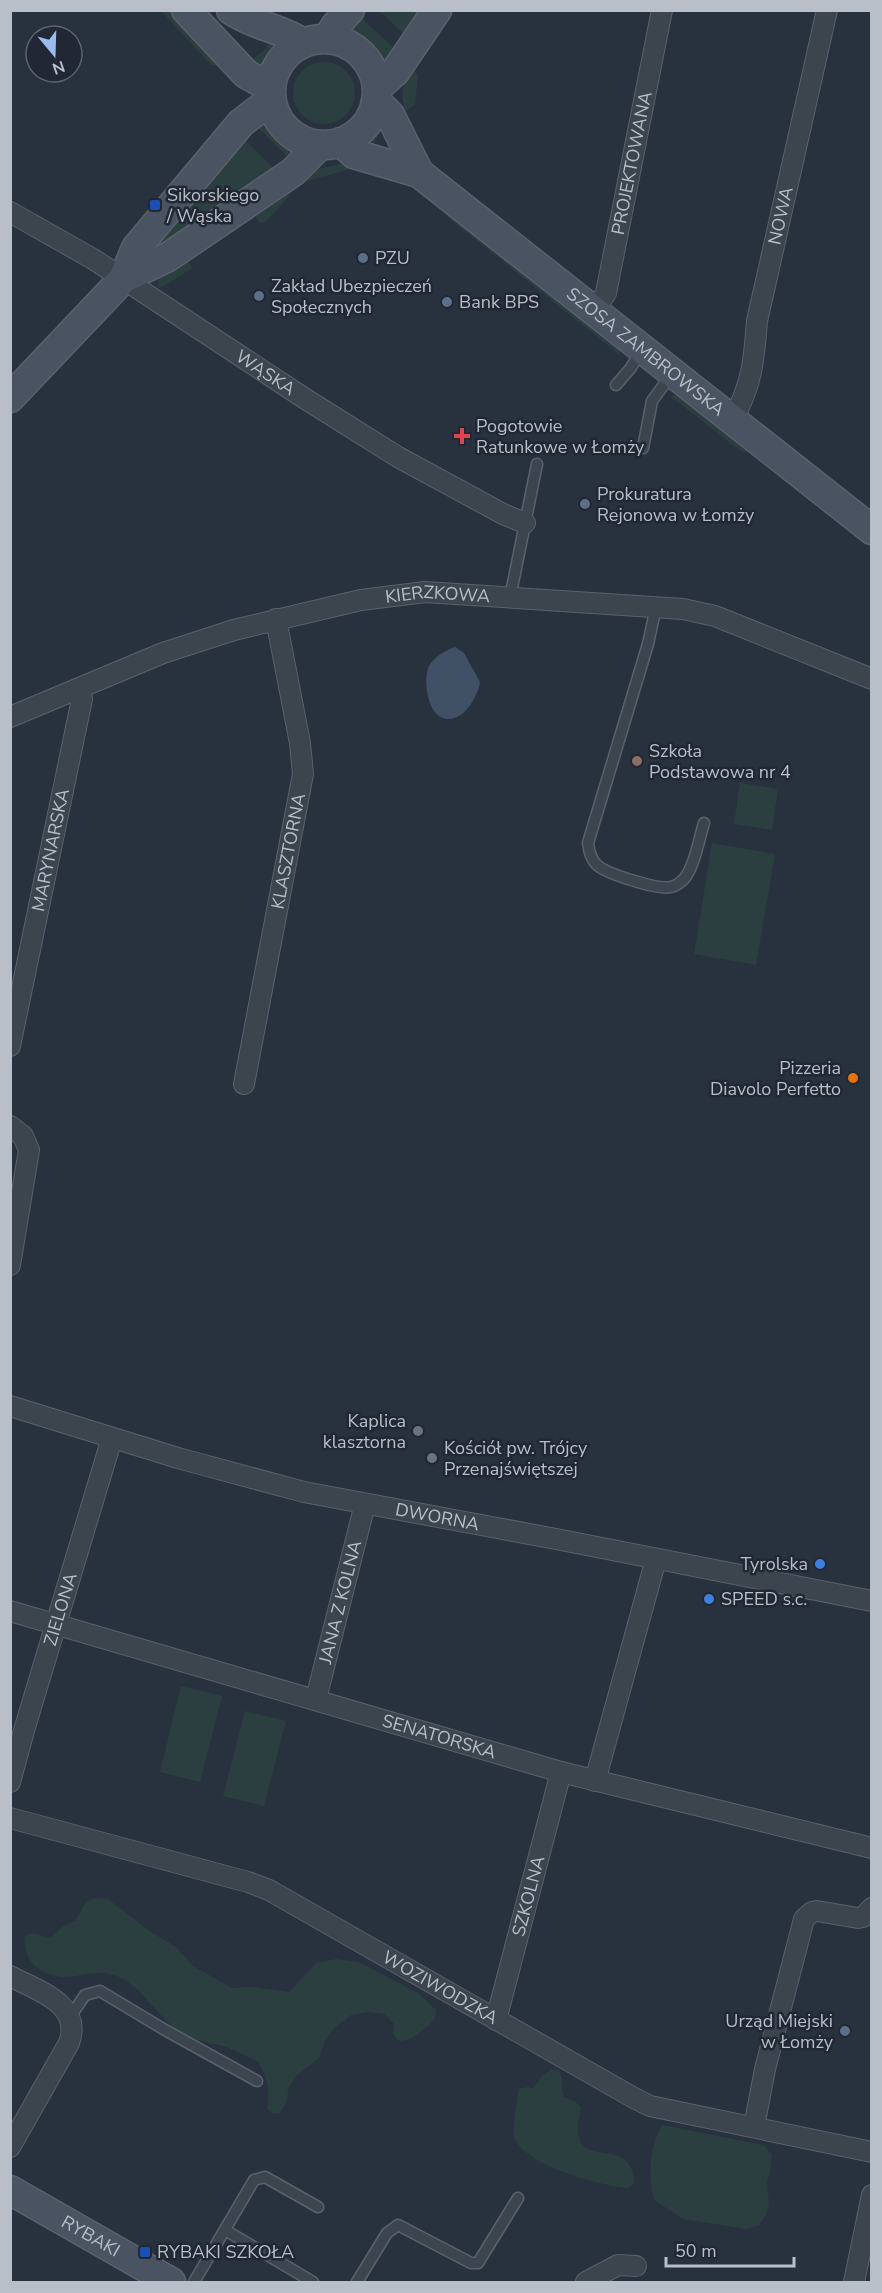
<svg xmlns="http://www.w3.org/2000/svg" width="882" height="2293" viewBox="0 0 882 2293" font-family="'Nunito Sans',sans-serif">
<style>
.green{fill:#2b3f40}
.water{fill:#405065}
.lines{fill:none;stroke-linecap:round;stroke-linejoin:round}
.lane-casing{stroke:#5a616c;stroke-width:13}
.street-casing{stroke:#5a616c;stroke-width:22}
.secondary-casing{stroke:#5a616c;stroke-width:31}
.lane{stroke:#3c444e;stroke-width:10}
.street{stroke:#3c444e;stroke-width:20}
.secondary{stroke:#4a5361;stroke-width:28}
.transit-dot{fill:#1a4fb4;stroke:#212833;stroke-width:2}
.service-dot{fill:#5c6f8a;stroke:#212833;stroke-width:2}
.health-dot{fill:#e0444e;stroke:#212833;stroke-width:2}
.education-dot{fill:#8d6e63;stroke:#212833;stroke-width:2}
.food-dot{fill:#e8710a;stroke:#212833;stroke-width:2}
.worship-dot{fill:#6b7280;stroke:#212833;stroke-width:2}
.shop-dot{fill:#3f7fe0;stroke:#212833;stroke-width:2}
.labels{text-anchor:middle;stroke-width:5;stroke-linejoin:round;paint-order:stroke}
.street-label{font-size:18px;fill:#b8bfc9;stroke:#212833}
.poi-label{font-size:18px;fill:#b8bfc9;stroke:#212833;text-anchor:start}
</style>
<rect width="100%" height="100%" fill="#28323e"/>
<path class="green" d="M 161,11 L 172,11 L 222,62 L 217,66 L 211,65 Z
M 380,11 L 425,11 L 407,37 Z
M 359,16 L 398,52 L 380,78 C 373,55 359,44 338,36 Z
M 274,38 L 293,42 L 277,60 L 270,75 L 248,62 L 262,52 Z
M293 93a31 31 0 1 1 62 0a31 31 0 1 1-62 0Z
M 413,66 L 418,77 L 415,105 L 405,111 C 400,94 403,81 413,66 Z
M 272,117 C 282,132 291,141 308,147 L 292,161 L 254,124 Z
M 376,119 L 388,122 L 369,150 L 353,143 L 365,134 Z
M 242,137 L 276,171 L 138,265 Z
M 342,164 L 357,167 L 307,181 L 304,178 L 321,168 Z
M 290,188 L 291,194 L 266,222 L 260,223 L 255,216 L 256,212 Z
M 441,212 L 462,223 L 617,345 L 620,355 Z
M 187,260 L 193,268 L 158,289 L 159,276 Z
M 679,395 L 749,451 L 743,453 L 670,396 Z
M 740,783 L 778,789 L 772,830 L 734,824 Z
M 712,843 L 775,854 L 756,965 L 694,954 Z
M 181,1686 L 222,1696 L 200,1782 L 160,1772 Z
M 245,1711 L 286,1721 L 264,1806 L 223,1796 Z
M 95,1898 L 108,1899 L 152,1933 L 175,1946 L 193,1966 L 232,1988 L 252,1987 L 289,1992 L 316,1963 L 336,1959 L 359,1962 L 418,1993 L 436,2010 L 435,2019 C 425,2029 414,2040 399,2041 L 393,2034 L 394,2024 L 384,2014 L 369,2012 L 351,2015 L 333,2029 L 324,2043 L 319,2058 L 296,2076 L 288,2089 L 287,2102 L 279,2114 L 273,2113 L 267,2109 C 270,2088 268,2080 258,2061 C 245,2056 232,2048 219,2045 C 206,2043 192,2039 180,2032 C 156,2016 140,1983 114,1975 C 84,1966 69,1988 39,1969 C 27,1961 25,1950 24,1937 L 32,1933 L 50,1938 L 62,1927 L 76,1920 L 85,1903 Z
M 552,2069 L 559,2071 C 564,2080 560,2087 564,2097 L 576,2102 L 581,2108 C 580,2115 577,2124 578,2132 C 581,2169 633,2135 634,2183 L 629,2188 C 601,2186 527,2166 515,2139 C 512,2132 517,2098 519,2089 L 528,2087 L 533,2089 L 542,2076 Z
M 662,2125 L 763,2145 L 772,2155 L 770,2172 L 767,2182 L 769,2203 L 767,2213 L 759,2225 L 747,2229 L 683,2219 L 654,2200 C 648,2175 649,2148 662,2125 Z"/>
<path class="water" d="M 455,647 L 464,653 L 480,682 C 478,698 459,729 439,716 C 427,708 423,678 429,666 C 434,657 446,650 455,647 Z"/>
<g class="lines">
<g class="lane-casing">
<path id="lane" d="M 616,385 L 630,369 L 642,350
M 643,448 L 652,401 L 671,375
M 510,598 L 537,464
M 656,607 L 648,644 L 588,843 C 589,851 591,859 596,864 C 605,874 659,890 671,887 C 675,886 680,883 683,880 C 694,869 699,839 704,823
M 70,2017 L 85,1995 L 100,1991 L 165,2030 L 257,2081
M 225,2230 L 313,2282
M 194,2282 L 254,2180 L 265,2177 L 318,2207
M 357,2282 L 387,2233 L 398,2225 L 471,2263 L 478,2263 L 518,2198"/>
</g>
<g class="street-casing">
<g id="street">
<path id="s1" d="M 10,212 L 93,259 L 304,398 L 398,457 L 505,515 L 525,523"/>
<path id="s2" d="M 594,311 L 606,293 L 662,10"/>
<path id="s3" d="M 732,421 C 752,385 754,361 757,321 L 827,10"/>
<path id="s4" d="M 10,717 L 163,653 L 234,630 L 361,600 L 425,592 L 683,609 L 715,616 L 872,679"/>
<path id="s5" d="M 10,1046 L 82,699 L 79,689"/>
<path id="s6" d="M 244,1084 L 303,774 L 300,743 L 276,619"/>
<path d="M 10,1126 L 23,1136 L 29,1150 L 10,1265"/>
<path id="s7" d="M 10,1406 L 178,1458 L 304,1492 L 556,1539 L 872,1601"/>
<path id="s8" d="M 10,1611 L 561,1772 L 872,1848"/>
<path id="s9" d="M 316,1699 L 365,1504"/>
<path d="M 595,1781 L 656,1559"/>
<path id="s10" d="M 10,1782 L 25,1727 L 112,1438"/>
<path id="s11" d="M 10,1818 L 248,1882 L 269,1890 L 634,2098 L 650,2106 L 872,2152"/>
<path d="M 10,1976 C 38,1991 83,2004 69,2043 L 10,2147"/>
<path id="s12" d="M 496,2020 L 561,1772"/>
<path d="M 754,2127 L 765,2069 L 804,1919 L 812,1912 L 817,1911 L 858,1918 L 863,1917 L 872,1908"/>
<path d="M 586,2282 L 618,2265 L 636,2266"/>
<path d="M 854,2282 L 872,2195"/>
</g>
</g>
<g class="secondary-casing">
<g id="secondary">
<path d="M 186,10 L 246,74 L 271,88"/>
<path d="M 231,10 C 254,26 281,28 303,43"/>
<path d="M 327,39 L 336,25 L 350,10"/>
<circle cx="324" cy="92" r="53"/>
<path d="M 377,88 L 395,72 L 437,10"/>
<path d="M 376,101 L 390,115 L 419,173"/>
<path id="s13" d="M 341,142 L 354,154 L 419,173 L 872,530"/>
<path d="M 123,279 L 168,257 L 293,172 L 320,145"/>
<path d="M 10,398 L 123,279 L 136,248 L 241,123 L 271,100"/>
<path id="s14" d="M 10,2190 L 171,2282"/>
</g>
</g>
<use href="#lane" class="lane"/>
<use href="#street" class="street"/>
<use href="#secondary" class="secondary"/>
</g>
<g class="transit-dot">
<rect x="149" y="199" width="12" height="12" rx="3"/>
<rect x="139" y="2246" width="12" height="12" rx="3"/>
</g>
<g class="service-dot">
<circle cx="363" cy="258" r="6"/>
<circle cx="259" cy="296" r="6"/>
<circle cx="447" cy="302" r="6"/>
<circle cx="585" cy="504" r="6"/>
<circle cx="845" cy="2031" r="6"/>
</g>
<path class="health-dot" d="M459 427h6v6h6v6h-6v6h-6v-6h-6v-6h6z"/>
<circle class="education-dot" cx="637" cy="761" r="6"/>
<circle class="food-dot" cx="853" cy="1078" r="6"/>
<g class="worship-dot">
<circle cx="418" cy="1431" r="6"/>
<circle cx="432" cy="1458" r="6"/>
</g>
<g class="shop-dot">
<circle cx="820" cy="1564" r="6"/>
<circle cx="709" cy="1599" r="6"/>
</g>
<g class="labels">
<g class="street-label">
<text dy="6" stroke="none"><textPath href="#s2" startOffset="154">PROJEKTOWANA</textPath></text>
<text dy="6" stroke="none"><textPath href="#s3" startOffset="212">NOWA</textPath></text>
<text dy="6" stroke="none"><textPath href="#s13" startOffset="374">SZOSA ZAMBROWSKA</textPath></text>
<text dy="6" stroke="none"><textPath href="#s1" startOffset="302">WĄSKA</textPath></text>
<text dy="6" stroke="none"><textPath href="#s4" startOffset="448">KIERZKOWA</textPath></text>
<text dy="6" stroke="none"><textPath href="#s5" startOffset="200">MARYNARSKA</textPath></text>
<text dy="6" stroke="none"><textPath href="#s6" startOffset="237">KLASZTORNA</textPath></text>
<text dy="6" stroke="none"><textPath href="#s7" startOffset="442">DWORNA</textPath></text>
<text dy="6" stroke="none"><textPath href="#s9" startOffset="100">JANA Z KOLNA</textPath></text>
<text dy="6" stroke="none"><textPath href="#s10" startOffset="180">ZIELONA</textPath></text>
<text dy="6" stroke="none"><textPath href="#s8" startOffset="447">SENATORSKA</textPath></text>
<text dy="6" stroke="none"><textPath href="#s12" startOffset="128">SZKOLNA</textPath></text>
<text dy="6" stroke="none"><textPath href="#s11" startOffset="466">WOZIWODZKA</textPath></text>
<text dy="6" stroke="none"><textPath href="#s14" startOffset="93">RYBAKI</textPath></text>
</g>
<g class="poi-label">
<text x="167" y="201">Sikorskiego<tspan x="167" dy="21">/ Wąska</tspan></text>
<text x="375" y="264">PZU</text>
<text x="271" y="292">Zakład Ubezpieczeń<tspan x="271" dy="21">Społecznych</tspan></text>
<text x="459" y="308">Bank BPS</text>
<text x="476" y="432">Pogotowie<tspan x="476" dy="21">Ratunkowe w Łomży</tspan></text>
<text x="597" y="500">Prokuratura<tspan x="597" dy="21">Rejonowa w Łomży</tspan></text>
<text x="649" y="757">Szkoła<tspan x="649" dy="21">Podstawowa nr 4</tspan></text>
<text x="841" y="1074" text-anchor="end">Pizzeria<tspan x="841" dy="21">Diavolo Perfetto</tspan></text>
<text x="406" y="1427" text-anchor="end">Kaplica<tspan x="406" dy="21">klasztorna</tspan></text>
<text x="444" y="1454">Kościół pw. Trójcy<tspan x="444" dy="21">Przenajświętszej</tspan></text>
<text x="808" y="1570" text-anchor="end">Tyrolska</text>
<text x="721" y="1605">SPEED s.c.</text>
<text x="833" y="2027" text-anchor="end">Urząd Miejski<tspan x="833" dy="21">w Łomży</tspan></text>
<text x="157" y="2258">RYBAKI SZKOŁA</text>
</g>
</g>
<rect width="882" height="2293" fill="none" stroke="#b8bfc9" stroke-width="24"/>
<g transform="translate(54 54) rotate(161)"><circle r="28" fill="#212833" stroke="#5d646f" stroke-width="1.5"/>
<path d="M0-4.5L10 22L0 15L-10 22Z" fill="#98baee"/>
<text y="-9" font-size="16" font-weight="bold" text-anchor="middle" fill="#b8bfc9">N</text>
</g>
<path d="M666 2257v9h128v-9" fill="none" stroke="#b8bfc9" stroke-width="3"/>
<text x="675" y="2257" font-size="18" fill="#b8bfc9" stroke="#212833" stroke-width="4.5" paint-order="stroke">50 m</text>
</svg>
